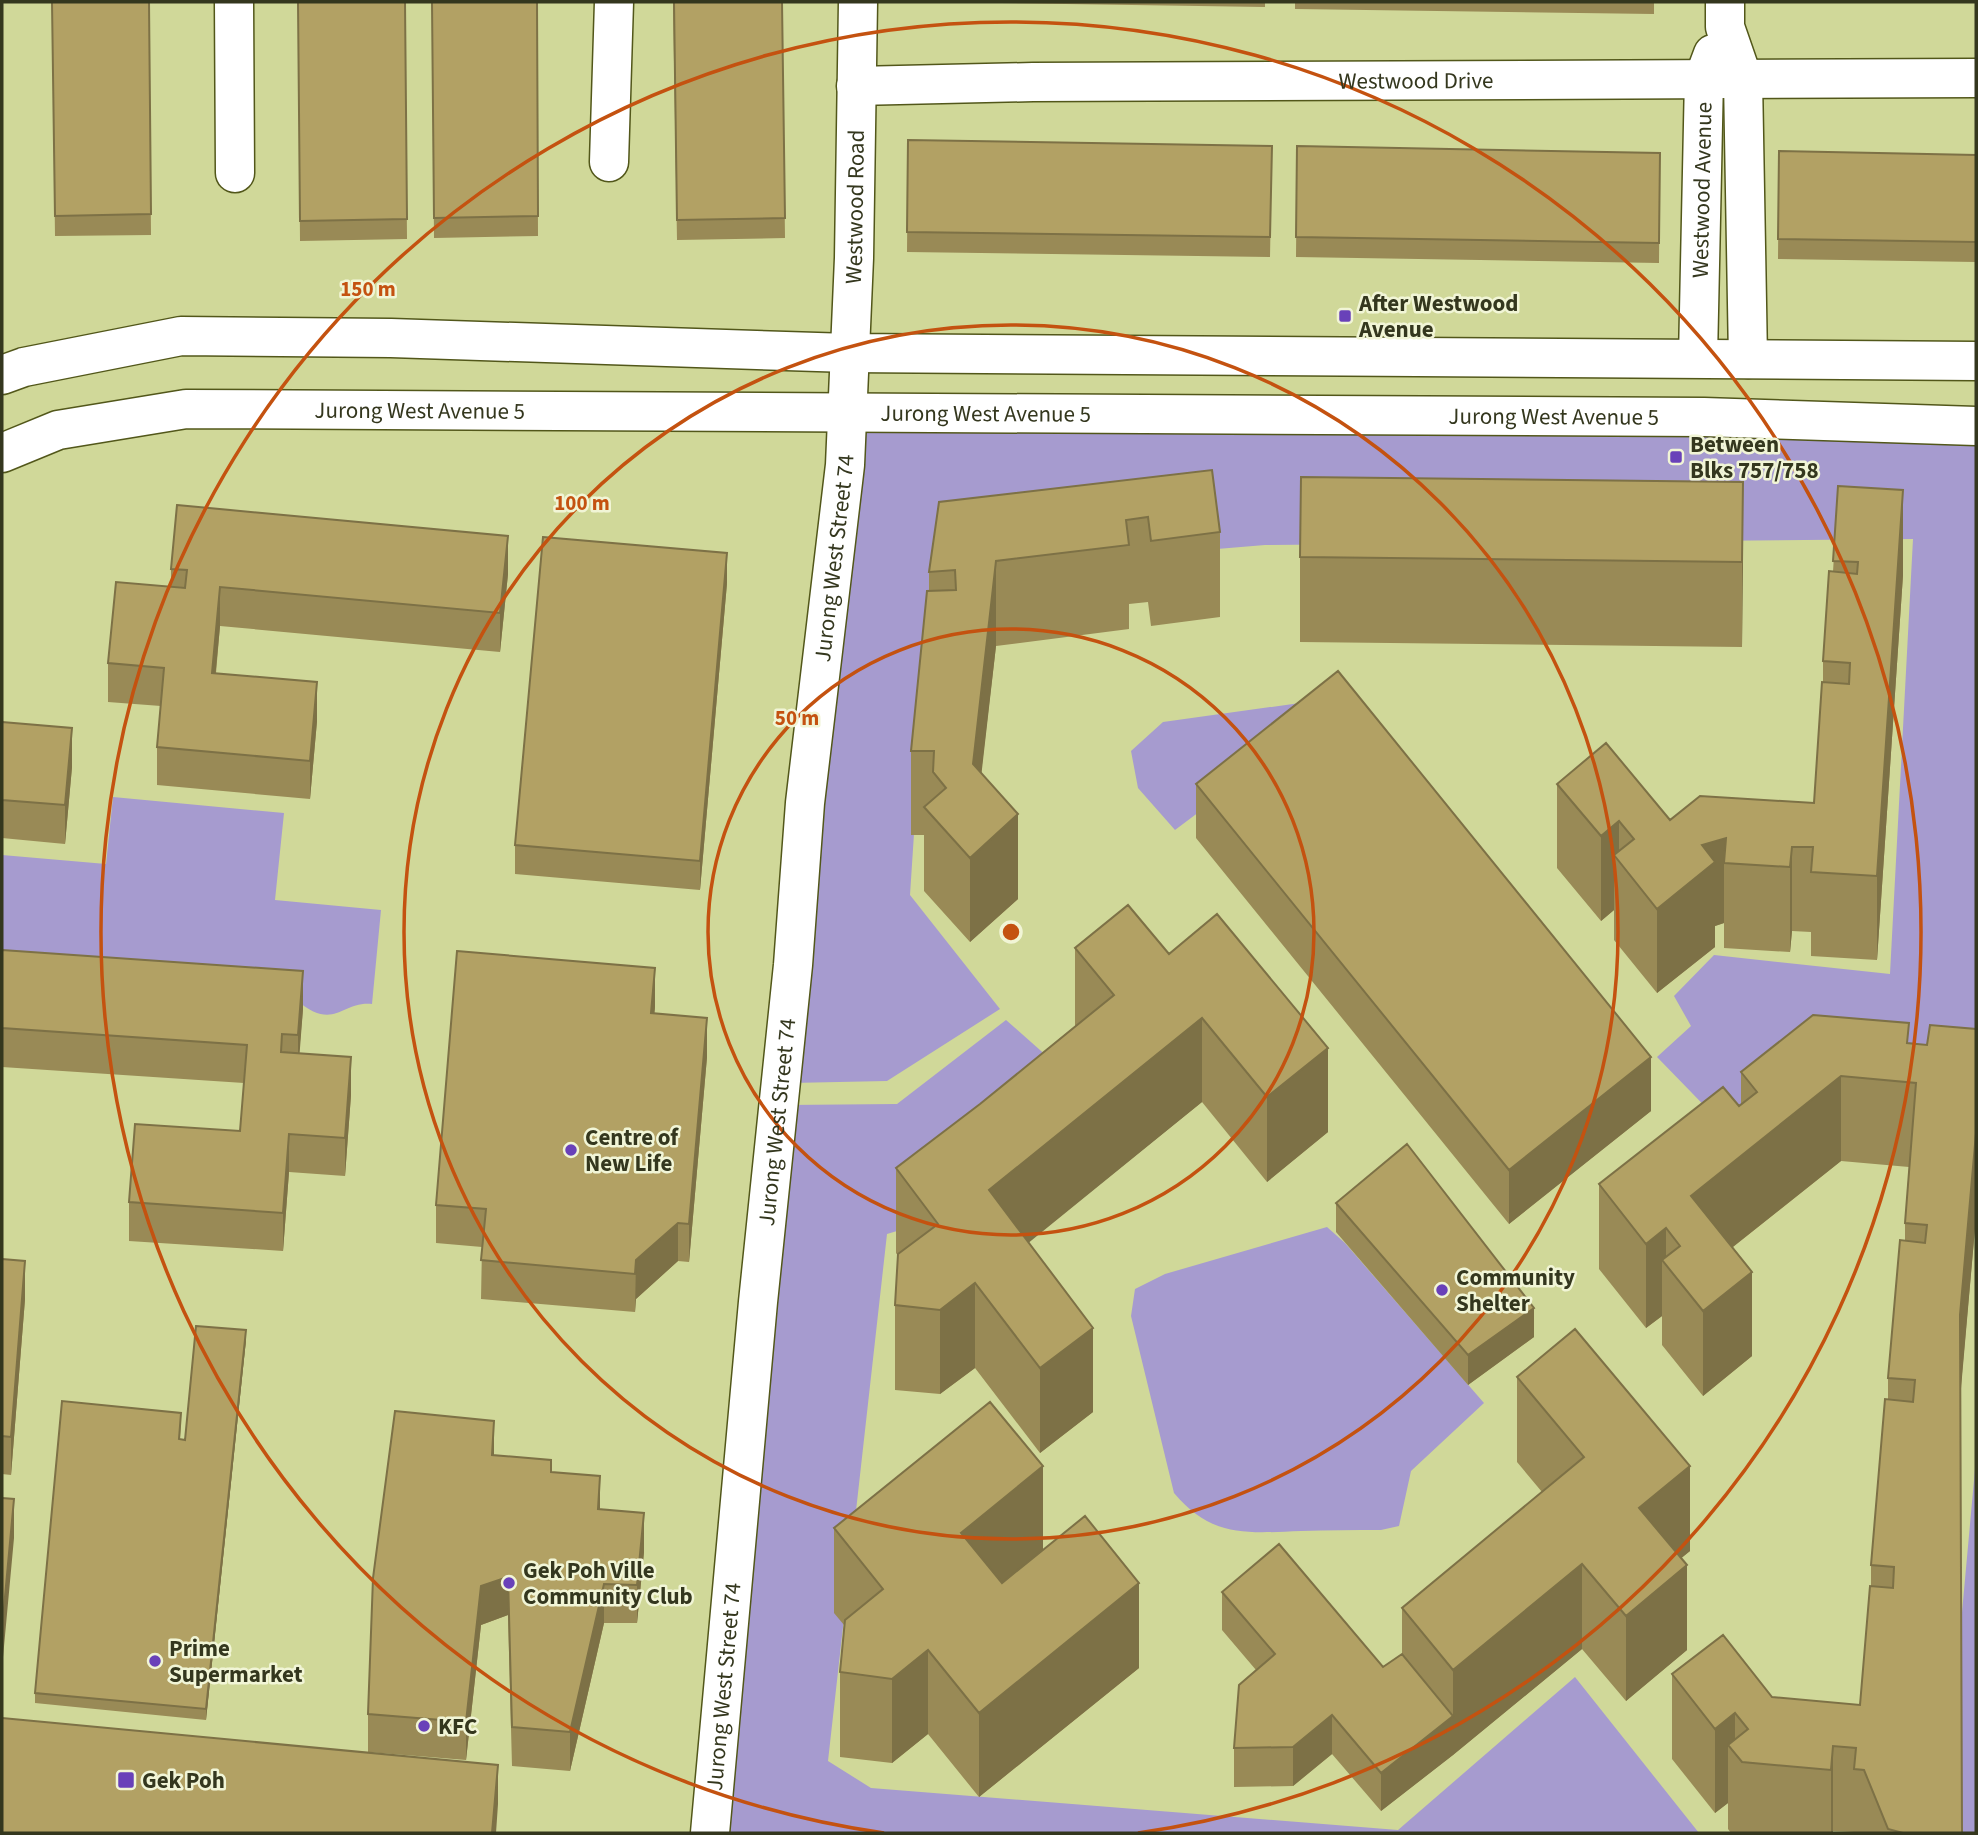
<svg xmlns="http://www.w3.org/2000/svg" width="1978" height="1835" viewBox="0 0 1978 1835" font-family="'Source Sans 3',sans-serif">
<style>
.green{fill:#a69bcf}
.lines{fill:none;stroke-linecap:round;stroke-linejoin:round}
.street-casing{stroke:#52571a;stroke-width:41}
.secondary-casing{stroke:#52571a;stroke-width:41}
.street{stroke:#fff;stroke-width:38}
.secondary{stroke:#fff;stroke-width:38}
.wall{fill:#998a56}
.shaded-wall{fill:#7d7146}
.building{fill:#b2a164;stroke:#7d7146;stroke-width:2}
.ring{fill:none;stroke:#c45210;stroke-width:3.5}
.poi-dot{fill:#6941b9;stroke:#f1f5d6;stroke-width:2.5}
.labels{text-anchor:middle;stroke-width:5;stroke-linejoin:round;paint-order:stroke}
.street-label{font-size:23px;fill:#34371e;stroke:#f1f5d6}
.poi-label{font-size:23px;font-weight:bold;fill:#34371e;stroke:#f1f5d6;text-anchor:start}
.centre{fill:#c45210;stroke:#f1f5d6;stroke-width:3.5}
.ring-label{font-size:21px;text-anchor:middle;font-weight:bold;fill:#c45210;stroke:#f1f5d6;stroke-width:5;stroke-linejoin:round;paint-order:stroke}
</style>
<rect width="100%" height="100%" fill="#d0d899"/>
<path class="green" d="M 849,411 L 1976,423 L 1976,1094 L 1726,1128 L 1657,1057 L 1691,1026 L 1674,996 L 1714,955 L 1890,974 L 1913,539 L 1265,545 L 931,573 L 910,895 L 1000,1009 L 887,1081 L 790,1083 Z
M 1307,702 L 1319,722 L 1175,830 L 1138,788 L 1131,751 L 1163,722 Z
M 113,797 L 284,813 L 275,900 L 381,910 L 372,1004 C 340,1001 335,1033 295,999 L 2,971 L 2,855 L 106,864 Z
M 1006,1020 L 1084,1089 L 907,1228 L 887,1234 L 828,1761 L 871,1788 L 1398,1830 L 1575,1677 L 1699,1833 L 724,1833 L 786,1105 L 897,1104 Z
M 1327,1227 L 1345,1243 L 1484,1403 L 1411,1471 L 1399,1526 L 1381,1530 C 1354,1530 1327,1530 1301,1531 C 1246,1533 1212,1538 1174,1493 L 1131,1316 L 1135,1289 L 1165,1274 Z
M 1976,1458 L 1976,1833 L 1942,1833 Z"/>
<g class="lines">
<g class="street-casing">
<g id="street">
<path d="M 234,2 L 235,173"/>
<path d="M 1725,2 L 1725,27 L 1743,79 L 1748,359"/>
<path id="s1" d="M 856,86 L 1033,82 L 1976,78"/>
<path d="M 609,162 L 614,2"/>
<path id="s2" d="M 1698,358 L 1704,78 L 1713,54"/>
<path id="s3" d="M 710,1833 L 758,1302 L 793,965 L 805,803 L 845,465 L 854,258 L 858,2"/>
</g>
</g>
<g class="secondary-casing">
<g id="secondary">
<path d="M 2,375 L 24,367 L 181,336 L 391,338 L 849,353 L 1976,361"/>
<path id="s4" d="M 2,453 L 58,430 L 186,409 L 1704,417 L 1976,426"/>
</g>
</g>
<use href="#street" class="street"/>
<use href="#secondary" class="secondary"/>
</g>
<path class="wall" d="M 52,2 L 149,2 L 151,235 L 55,236 Z
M 298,2 L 405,2 L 407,239 L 300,241 Z
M 432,2 L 537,2 L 538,236 L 434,238 Z
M 673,2 L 782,2 L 785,238 L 677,240 Z
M 936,2 L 1265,2 L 1265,7 Z
M 1295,2 L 1654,2 L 1654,14 L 1295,9 Z
M 1911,2 L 1976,2 L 1976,3 Z
M 908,140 L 1272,146 L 1270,257 L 907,252 Z
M 1297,146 L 1660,153 L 1659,263 L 1296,257 Z
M 1779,151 L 1976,155 L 1976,262 L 1778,259 Z
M 1212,470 L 1220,532 L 1220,617 L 1151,626 L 1148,602 L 1129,604 L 1129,629 L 996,646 L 981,773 L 1018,899 L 970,942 L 924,891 L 924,835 L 911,835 L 911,751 L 929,591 L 929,572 Z
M 1743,482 L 1742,647 L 1300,642 L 1300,557 Z
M 1838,486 L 1903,575 L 1877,960 L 1811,956 L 1811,932 L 1792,931 L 1790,952 L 1724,948 L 1724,923 L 1715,926 L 1715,947 L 1657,993 L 1614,940 L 1614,910 L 1601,921 L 1557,868 L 1557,784 L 1670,820 L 1814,803 L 1823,682 L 1823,661 L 1833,572 Z
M 171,569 L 508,574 L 500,652 L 220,626 L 216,673 L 317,721 L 310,799 L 157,785 L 157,747 L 161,706 L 108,702 L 108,663 L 171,587 Z
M 727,583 L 700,890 L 515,874 L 515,845 Z
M 2,722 L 72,767 L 65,844 L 2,838 Z
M 1196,784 L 1651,1111 L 1509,1224 L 1196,838 Z
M 1075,948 L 1169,954 L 1328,1132 L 1267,1182 L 1202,1102 L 1028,1242 L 1093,1412 L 1040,1453 L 975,1368 L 940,1394 L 895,1390 L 895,1305 L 898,1256 L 896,1253 L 896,1168 L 980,1104 L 1075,1026 Z
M 2,950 L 303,1009 L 299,1053 L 351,1095 L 345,1176 L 289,1172 L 283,1251 L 129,1241 L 129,1202 L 240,1131 L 244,1083 L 2,1067 Z
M 655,1007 L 654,1014 L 707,1057 L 689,1262 L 678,1261 L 636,1299 L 635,1312 L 481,1299 L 482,1247 L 436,1243 L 436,1205 Z
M 1976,1029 L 1976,1217 L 1960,1396 L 1962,1833 L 1854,1833 L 1854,1832 L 1833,1831 L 1833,1833 L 1731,1833 L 1728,1829 L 1728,1803 L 1715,1813 L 1672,1759 L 1672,1674 L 1772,1697 L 1860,1705 L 1871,1587 L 1871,1565 L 1888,1399 L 1888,1378 L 1905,1241 L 1905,1223 L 1909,1167 L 1841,1161 L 1733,1247 L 1752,1356 L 1703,1396 L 1662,1345 L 1662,1316 L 1646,1328 L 1599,1269 L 1599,1184 L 1739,1106 L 1741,1105 L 1741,1072 L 1909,1043 L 1927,1045 Z
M 1336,1203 L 1534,1337 L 1468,1385 L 1336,1232 Z
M 2,1259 L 25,1299 L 11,1475 L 2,1474 Z
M 246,1340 L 206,1720 L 35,1703 L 35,1693 L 181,1423 L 180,1439 L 185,1440 Z
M 1517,1377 L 1690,1551 L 1681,1558 L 1687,1650 L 1626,1701 L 1582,1649 L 1453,1755 L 1381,1811 L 1332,1754 L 1293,1786 L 1234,1787 L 1234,1748 L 1256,1670 L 1222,1630 L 1222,1592 L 1383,1667 L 1402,1654 L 1402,1608 L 1542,1492 L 1517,1462 Z
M 494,1456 L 551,1472 L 600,1509 L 644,1552 L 637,1623 L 604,1623 L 570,1771 L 512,1766 L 508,1615 L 481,1625 L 466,1760 L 368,1752 L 368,1714 Z
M 834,1528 L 1043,1550 L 1139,1668 L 979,1797 L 928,1734 L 892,1763 L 840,1757 L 840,1672 L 844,1625 L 834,1613 Z"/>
<path class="shaded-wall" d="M 1743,482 L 1743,567 L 1742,647 L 1742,562 Z
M 1903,490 L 1903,575 L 1877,960 L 1877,876 Z
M 508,536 L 508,574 L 500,652 L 500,613 Z
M 727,553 L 727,583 L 700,890 L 700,861 Z
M 996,561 L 996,646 L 973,848 L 973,764 Z
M 220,587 L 220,626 L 212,711 L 212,673 Z
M 317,682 L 317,721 L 310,799 L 310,761 Z
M 72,728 L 72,767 L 65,844 L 65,805 Z
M 1018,814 L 1018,899 L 970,942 L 970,858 Z
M 1619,821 L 1619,862 L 1614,855 L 1614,910 L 1601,921 L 1601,836 Z
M 1726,838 L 1724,863 L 1724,923 L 1715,926 L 1715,947 L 1657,993 L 1657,909 L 1702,845 Z
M 1792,847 L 1792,931 L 1790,952 L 1790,867 Z
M 655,968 L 655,1007 L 651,1052 L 651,1013 Z
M 303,971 L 303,1009 L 298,1074 L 298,1035 Z
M 707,1018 L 707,1057 L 689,1262 L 689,1224 Z
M 1202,1018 L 1202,1102 L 989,1275 L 989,1190 Z
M 1328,1048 L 1328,1132 L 1267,1182 L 1267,1097 Z
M 351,1057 L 351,1095 L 345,1176 L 345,1138 Z
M 1651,1057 L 1651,1111 L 1509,1224 L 1509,1170 Z
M 1841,1076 L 1841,1161 L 1691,1280 L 1691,1196 Z
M 1976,1133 L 1976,1217 L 1960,1400 L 1960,1315 Z
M 289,1134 L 289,1172 L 283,1251 L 283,1213 Z
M 678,1223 L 678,1261 L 636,1299 L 635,1312 L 636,1260 Z
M 1666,1228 L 1666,1264 L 1662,1260 L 1662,1316 L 1646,1328 L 1646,1244 Z
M 25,1261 L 25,1299 L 11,1475 L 11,1437 Z
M 1752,1272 L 1752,1356 L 1703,1396 L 1703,1311 Z
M 975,1283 L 975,1368 L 940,1394 L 940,1310 Z
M 1534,1308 L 1534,1337 L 1468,1385 L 1468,1355 Z
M 1093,1328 L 1093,1412 L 1040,1453 L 1040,1368 Z
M 246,1330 L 246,1340 L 206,1720 L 206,1709 Z
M 494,1421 L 494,1460 L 492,1455 Z
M 1043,1466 L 1043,1551 L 961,1617 L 961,1533 Z
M 1690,1466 L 1690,1551 L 1639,1593 L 1639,1508 Z
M 600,1476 L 600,1514 L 598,1509 Z
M 14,1499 L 14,1538 L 2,1668 L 2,1629 Z
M 644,1513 L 644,1552 L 637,1623 L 637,1585 Z
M 1582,1564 L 1582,1649 L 1453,1755 L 1381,1811 L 1381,1773 L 1453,1716 L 1453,1670 Z
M 1687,1565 L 1687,1650 L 1626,1701 L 1626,1616 Z
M 508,1577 L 508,1615 L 481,1625 L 466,1760 L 466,1722 L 481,1586 Z
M 1139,1583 L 1139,1668 L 979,1797 L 979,1713 Z
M 604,1584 L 604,1623 L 570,1771 L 570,1732 Z
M 928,1650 L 928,1734 L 892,1763 L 892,1679 Z
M 1735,1713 L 1735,1753 L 1728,1745 L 1728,1803 L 1715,1813 L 1715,1729 Z
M 1332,1715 L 1332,1754 L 1293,1786 L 1293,1747 Z
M 1833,1746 L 1833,1833 L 1831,1833 L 1831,1770 Z
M 498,1765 L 498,1804 L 496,1833 L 492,1833 Z"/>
<path class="building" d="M 52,2 L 149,2 L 151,214 L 55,216 Z
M 298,2 L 405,2 L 407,219 L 300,221 Z
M 432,2 L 537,2 L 538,216 L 434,218 Z
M 674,2 L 782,2 L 785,218 L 677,220 Z
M 908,140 L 1272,146 L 1270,237 L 907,232 Z
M 1297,146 L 1660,153 L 1659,243 L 1296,237 Z
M 1779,151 L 1976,155 L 1976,242 L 1778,239 Z
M 1212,470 L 1220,532 L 1151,541 L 1148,517 L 1126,520 L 1129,545 L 996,561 L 973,764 L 1018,814 L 970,858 L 924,807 L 946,788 L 933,772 L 934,751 L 911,751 L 927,591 L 956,590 L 955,570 L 929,572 L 939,502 Z
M 1301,477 L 1743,482 L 1742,562 L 1300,557 Z
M 1838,486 L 1903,490 L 1877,876 L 1811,872 L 1813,847 L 1792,847 L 1790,867 L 1724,863 L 1726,838 L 1702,845 L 1715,862 L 1657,909 L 1614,855 L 1634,839 L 1619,821 L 1601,836 L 1557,784 L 1606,743 L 1670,820 L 1700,796 L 1814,803 L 1822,682 L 1849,684 L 1850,663 L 1823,661 L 1829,571 L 1857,574 L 1858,562 L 1833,561 Z
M 177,505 L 508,536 L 500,613 L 220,587 L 212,673 L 317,682 L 310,761 L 157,747 L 164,668 L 108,663 L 116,582 L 185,588 L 187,570 L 171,569 Z
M 543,537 L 727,553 L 700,861 L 515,845 Z
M 1338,671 L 1651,1057 L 1509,1170 L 1196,784 Z
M 2,722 L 72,728 L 65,805 L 2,800 Z
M 1128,905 L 1169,954 L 1217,914 L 1328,1048 L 1267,1097 L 1202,1018 L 989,1190 L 1093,1328 L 1040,1368 L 975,1283 L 940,1310 L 895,1305 L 898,1254 L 938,1224 L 896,1168 L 980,1104 L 1114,995 L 1075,948 Z
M 2,950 L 303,971 L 298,1035 L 282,1034 L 281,1052 L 351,1057 L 345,1138 L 289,1134 L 283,1213 L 129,1202 L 135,1124 L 240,1131 L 247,1045 L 2,1028 Z
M 457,951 L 655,968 L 651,1013 L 707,1018 L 689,1224 L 678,1223 L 636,1260 L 635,1274 L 481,1260 L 486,1209 L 436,1205 Z
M 1813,1015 L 1909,1023 L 1907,1043 L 1927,1045 L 1930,1025 L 1976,1029 L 1976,1133 L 1960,1315 L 1962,1833 L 1903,1833 L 1888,1829 L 1864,1770 L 1854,1769 L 1856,1748 L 1833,1746 L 1831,1770 L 1742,1762 L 1728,1745 L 1748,1729 L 1735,1713 L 1715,1729 L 1672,1674 L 1723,1635 L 1772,1697 L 1860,1705 L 1870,1586 L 1893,1588 L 1894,1567 L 1871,1565 L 1885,1399 L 1913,1402 L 1915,1380 L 1888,1378 L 1900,1240 L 1925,1243 L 1927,1225 L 1905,1223 L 1916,1083 L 1841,1076 L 1691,1196 L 1752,1272 L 1703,1311 L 1662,1260 L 1680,1246 L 1666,1228 L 1646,1244 L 1599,1184 L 1723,1087 L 1739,1106 L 1757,1092 L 1741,1072 Z
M 1407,1144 L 1534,1308 L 1468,1355 L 1336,1203 Z
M 2,1259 L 25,1261 L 11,1437 L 2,1436 Z
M 196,1326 L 246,1330 L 206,1709 L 35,1693 L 62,1401 L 181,1413 L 179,1439 L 185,1440 Z
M 1575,1329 L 1690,1466 L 1639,1508 L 1687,1565 L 1626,1616 L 1582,1564 L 1453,1670 L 1402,1608 L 1584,1457 L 1517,1377 Z
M 990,1402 L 1043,1466 L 961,1533 L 1002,1583 L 1085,1516 L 1139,1583 L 979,1713 L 928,1650 L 892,1679 L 840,1672 L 845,1620 L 883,1589 L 834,1528 Z
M 395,1411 L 494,1421 L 492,1455 L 551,1460 L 551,1472 L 600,1476 L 598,1509 L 644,1513 L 637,1585 L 604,1584 L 570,1732 L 512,1727 L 508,1577 L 481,1586 L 466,1722 L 368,1714 L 373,1578 Z
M 2,1498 L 14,1499 L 2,1629 Z
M 1279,1544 L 1383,1667 L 1402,1654 L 1453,1716 L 1381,1773 L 1332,1715 L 1293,1747 L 1234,1748 L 1239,1685 L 1275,1654 L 1222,1592 Z
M 2,1718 L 498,1765 L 492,1833 L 2,1833 Z"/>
<g class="ring">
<circle cx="1011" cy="932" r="303"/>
<circle cx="1011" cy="932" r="607"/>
<path d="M884 1833A910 910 0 1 1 1138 1833"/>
</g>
<g class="poi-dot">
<rect x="1338" y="309" width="14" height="14" rx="3.5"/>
<rect x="1669" y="450" width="14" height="14" rx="3.5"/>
<circle cx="571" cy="1150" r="7"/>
<circle cx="1442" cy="1290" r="7"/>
<circle cx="509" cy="1583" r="7"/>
<circle cx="155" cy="1661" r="7"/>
<circle cx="424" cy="1726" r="7"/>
<rect x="117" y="1771" width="18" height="18" rx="3.5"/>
</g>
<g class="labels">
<g class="street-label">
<text dy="8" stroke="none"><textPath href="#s1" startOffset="560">Westwood Drive</textPath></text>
<text dy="8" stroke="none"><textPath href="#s2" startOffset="168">Westwood Avenue</textPath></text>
<text dy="8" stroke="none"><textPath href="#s3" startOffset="1633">Westwood Road</textPath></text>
<text dy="8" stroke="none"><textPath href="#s4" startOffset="424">Jurong West Avenue 5</textPath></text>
<text dy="8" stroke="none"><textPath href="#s4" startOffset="990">Jurong West Avenue 5</textPath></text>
<text dy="8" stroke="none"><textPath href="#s4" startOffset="1558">Jurong West Avenue 5</textPath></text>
<text dy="8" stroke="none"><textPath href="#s3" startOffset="1281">Jurong West Street 74</textPath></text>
<text dy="8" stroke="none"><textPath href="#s3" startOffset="714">Jurong West Street 74</textPath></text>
<text dy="8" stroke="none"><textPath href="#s3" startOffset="147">Jurong West Street 74</textPath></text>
</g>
<g class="poi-label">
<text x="1359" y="311">After Westwood<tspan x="1359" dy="26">Avenue</tspan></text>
<text x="1690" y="452">Between<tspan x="1690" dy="26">Blks 757/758</tspan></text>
<text x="585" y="1145">Centre of<tspan x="585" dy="26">New Life</tspan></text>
<text x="1456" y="1285">Community<tspan x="1456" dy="26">Shelter</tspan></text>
<text x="523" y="1578">Gek Poh Ville<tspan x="523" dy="26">Community Club</tspan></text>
<text x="169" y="1656">Prime<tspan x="169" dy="26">Supermarket</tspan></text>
<text x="438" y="1734">KFC</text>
<text x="142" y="1788">Gek Poh</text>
</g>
</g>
<circle cx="1011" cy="932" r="10" class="centre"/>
<g class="ring-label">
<text x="368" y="296">150 m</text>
<text x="582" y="510">100 m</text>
<text x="797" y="725">50 m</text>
</g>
<rect width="1978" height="1835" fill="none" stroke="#34371e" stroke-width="7"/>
</svg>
